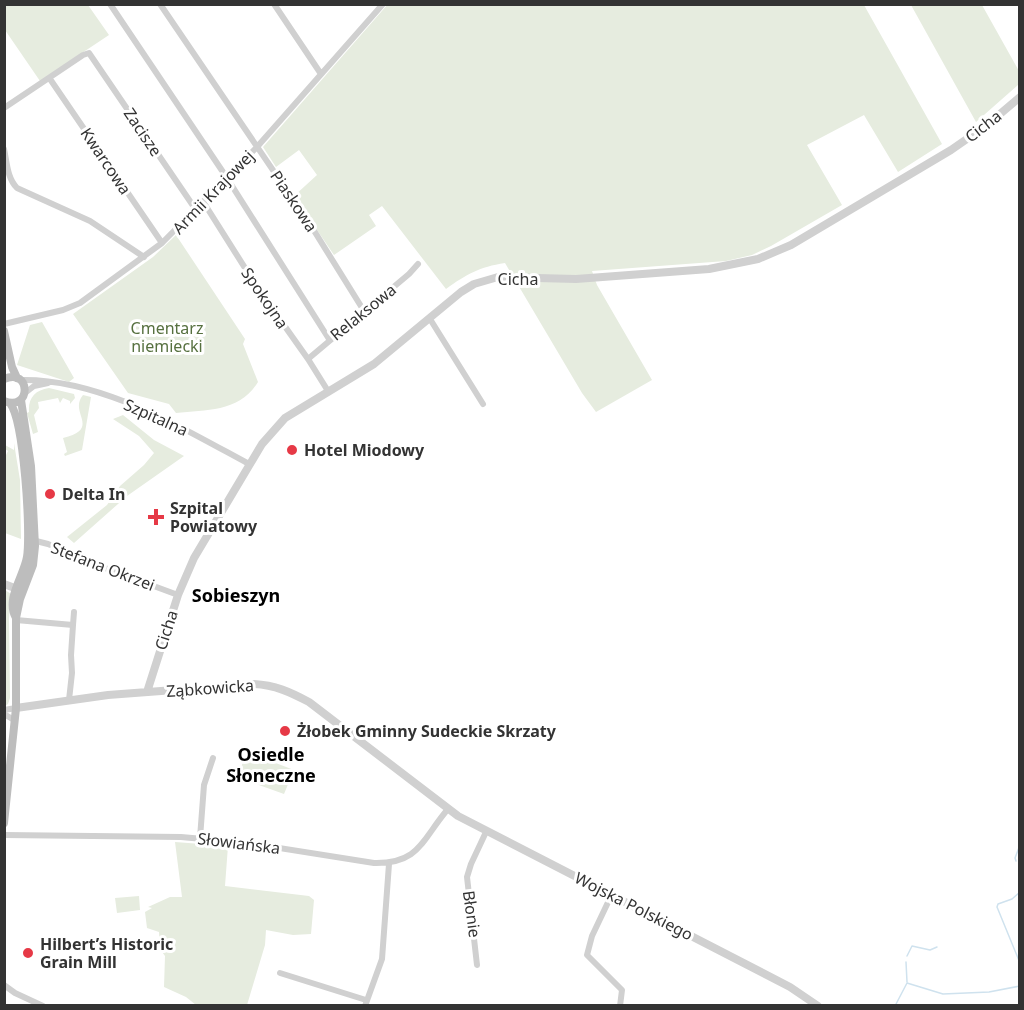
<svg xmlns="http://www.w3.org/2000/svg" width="1024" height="1010" viewBox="0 0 1024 1010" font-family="'Noto Sans',sans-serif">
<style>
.green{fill:#e6ecdf}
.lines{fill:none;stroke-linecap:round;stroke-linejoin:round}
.stream{stroke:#cfe2ee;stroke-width:1.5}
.minor{stroke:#d0d0d0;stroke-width:6}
.tertiary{stroke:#d0d0d0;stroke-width:8}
.secondary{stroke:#bdbdbd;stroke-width:8}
.poi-dot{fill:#e63946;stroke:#fff;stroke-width:2}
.labels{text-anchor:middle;stroke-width:6;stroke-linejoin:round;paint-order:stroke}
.street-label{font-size:16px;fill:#333;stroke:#fff}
.park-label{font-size:16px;fill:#56703f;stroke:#fff}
.poi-label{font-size:16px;font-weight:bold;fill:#333;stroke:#fff;text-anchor:start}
.neighbourhood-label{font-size:18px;font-weight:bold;fill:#000;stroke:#fff}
</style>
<rect width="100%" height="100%" fill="#fff"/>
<path class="green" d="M 388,4 L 864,5 L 942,144 L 898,172 L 864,115 L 807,145 L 842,205 L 771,246 L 752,255 L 726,261 L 592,271 L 597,285 L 652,380 L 596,412 L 582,393 L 505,263 C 479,267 467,274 446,289 L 382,206 L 369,215 L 376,226 L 334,255 L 294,196 L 317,175 L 299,150 L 276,167 L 263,147 Z
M 4,5 L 88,5 L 109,35 L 40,81 L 5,30 Z
M 911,5 L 982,5 L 1019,71 L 1019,84 L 976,122 Z
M 176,235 L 245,339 L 243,344 L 258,382 C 240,412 207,410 176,413 L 169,404 L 128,393 L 73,314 L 153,257 Z
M 42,322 L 74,378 L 69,382 L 17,365 L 30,325 Z
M 49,388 L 74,394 L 75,398 L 70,404 L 70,401 L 63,398 L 60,403 L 58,398 L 38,402 L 39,408 L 34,415 L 38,432 L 33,434 L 27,413 L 29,412 C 28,398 35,390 49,388 Z
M 83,395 L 91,397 L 82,450 L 65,456 L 64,454 L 67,452 L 63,438 C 102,428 68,413 83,395 Z
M 123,415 L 154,440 L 184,456 L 127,496 L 74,543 L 67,537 L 107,505 L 120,486 L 144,465 L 154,453 L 139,436 L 113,419 Z
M 14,443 L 20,480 L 21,539 L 5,533 L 4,459 L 8,451 L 5,449 L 5,445 L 14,450 Z
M 5,590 L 11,594 L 9,619 L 10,698 L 8,704 L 5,706 Z
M 247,752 L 294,770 L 284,794 L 237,777 Z
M 175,842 L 228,846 L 225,886 L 309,896 L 314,900 L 311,934 L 293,935 L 266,930 L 265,945 L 247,1005 L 196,1005 L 186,997 L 164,987 L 165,956 L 160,949 L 159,932 L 147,928 L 145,912 L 152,908 L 148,907 L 170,897 L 182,897 Z
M 139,896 L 140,910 L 117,913 L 115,898 Z"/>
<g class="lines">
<path class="stream" d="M 1016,861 L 1015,858 L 1020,845
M 1019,868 L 1020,868
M 1020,892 L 1012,899 L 998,904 L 997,907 L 1020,963
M 907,956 L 912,946 L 930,950 L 937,947
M 906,962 L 907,982
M 895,1006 L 907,983 L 943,994 L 989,992 L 1020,986"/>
<path class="minor" d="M 110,4 L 227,178 L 329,339
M 160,4 L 313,229 L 364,311
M 274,4 L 321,74
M 50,79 L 162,243
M 4,108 L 83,55 L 89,53 L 196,210
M 4,149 C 7,162 7,178 17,188 L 90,221 L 144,257
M 204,203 L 257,287 L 308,359 L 328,391
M 430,319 L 483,404
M 4,324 L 63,310 L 80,303 L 162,243 L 257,147 L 383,4
M 308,359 L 409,274 L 418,264
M 20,380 C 100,378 180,427 249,464
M 25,393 L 34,386 L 48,383
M 32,540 L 48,544 L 97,565 L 178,595
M 16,620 L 73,625 L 71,655 L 72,673 L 69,700
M 73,625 L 74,612
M 4,710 L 16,708
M 4,714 L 14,720
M 4,835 L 181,837 L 248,843 L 374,863 C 420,864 422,839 448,809
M 200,838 L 204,785 L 213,758
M 611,896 L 592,936 L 587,955 L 622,990 L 620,1006
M 477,965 L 467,877 L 471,864 L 486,832
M 280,973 L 366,1000
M 4,985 L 15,993 L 43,1006
M 365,1006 L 382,959 L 389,864"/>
<path class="tertiary" d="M 4,584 L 20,590
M 147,692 L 178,595 L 194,558 L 262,444 L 285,418 L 374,364 L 461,292 L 474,284 L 498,277 L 576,279 L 709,269 L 758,259 L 791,245 L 951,150 L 987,125 L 1020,97
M 16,708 L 108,695 L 254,684 C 275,685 290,692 309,702 L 458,816 L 790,987 L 818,1006"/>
<path class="secondary" d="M 4,331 L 12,367 L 17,378
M 4,379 C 31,367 32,412 4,401
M 10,403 C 24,421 31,532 27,557 C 24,576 5,599 16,618
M 4,823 L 16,708 L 16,618 L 20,599 L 33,565 L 35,546 L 31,466 L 21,400"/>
</g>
<g class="poi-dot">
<circle cx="292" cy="450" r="6"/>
<circle cx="50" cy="494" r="6"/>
<path d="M153 508h6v6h6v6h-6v6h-6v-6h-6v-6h6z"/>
<circle cx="285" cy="731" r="6"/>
<circle cx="28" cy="953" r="6"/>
</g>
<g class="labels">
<g class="street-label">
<text transform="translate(983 126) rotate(-38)" y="6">Cicha</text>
<text transform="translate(143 132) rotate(56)" y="6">Zacisze</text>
<text transform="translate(106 161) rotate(56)" y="6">Kwarcowa</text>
<text transform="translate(213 192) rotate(-46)" y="6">Armii Krajowej</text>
<text transform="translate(294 201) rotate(56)" y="6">Piaskowa</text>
<text x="518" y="285">Cicha</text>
<text transform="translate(265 298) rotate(56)" y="6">Spokojna</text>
<text transform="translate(363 312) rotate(-39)" y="6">Relaksowa</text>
<text transform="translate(156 417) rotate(24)" y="6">Szpitalna</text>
<text transform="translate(103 566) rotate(21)" y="6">Stefana Okrzei</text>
<text transform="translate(166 630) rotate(-72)" y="6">Cicha</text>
<text transform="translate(210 688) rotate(-4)" y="6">Ząbkowicka</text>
<text transform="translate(239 843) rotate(7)" y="6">Słowiańska</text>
<text transform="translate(634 906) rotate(27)" y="6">Wojska Polskiego</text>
<text transform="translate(472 914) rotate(82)" y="6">Błonie</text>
</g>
<g class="park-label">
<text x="167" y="334">Cmentarz<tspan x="167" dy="18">niemiecki</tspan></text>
</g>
<g class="poi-label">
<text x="304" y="456">Hotel Miodowy</text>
<text x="62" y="500">Delta In</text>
<text x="170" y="514">Szpital<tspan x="170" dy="18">Powiatowy</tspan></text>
<text x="297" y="737">Żłobek Gminny Sudeckie Skrzaty</text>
<text x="40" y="950">Hilbert’s Historic<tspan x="40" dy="18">Grain Mill</tspan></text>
</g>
<g class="neighbourhood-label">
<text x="236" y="602">Sobieszyn</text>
<text x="271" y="761">Osiedle<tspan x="271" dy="21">Słoneczne</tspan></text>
</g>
</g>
<rect width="1024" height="1010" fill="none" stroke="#333333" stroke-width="12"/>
</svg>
